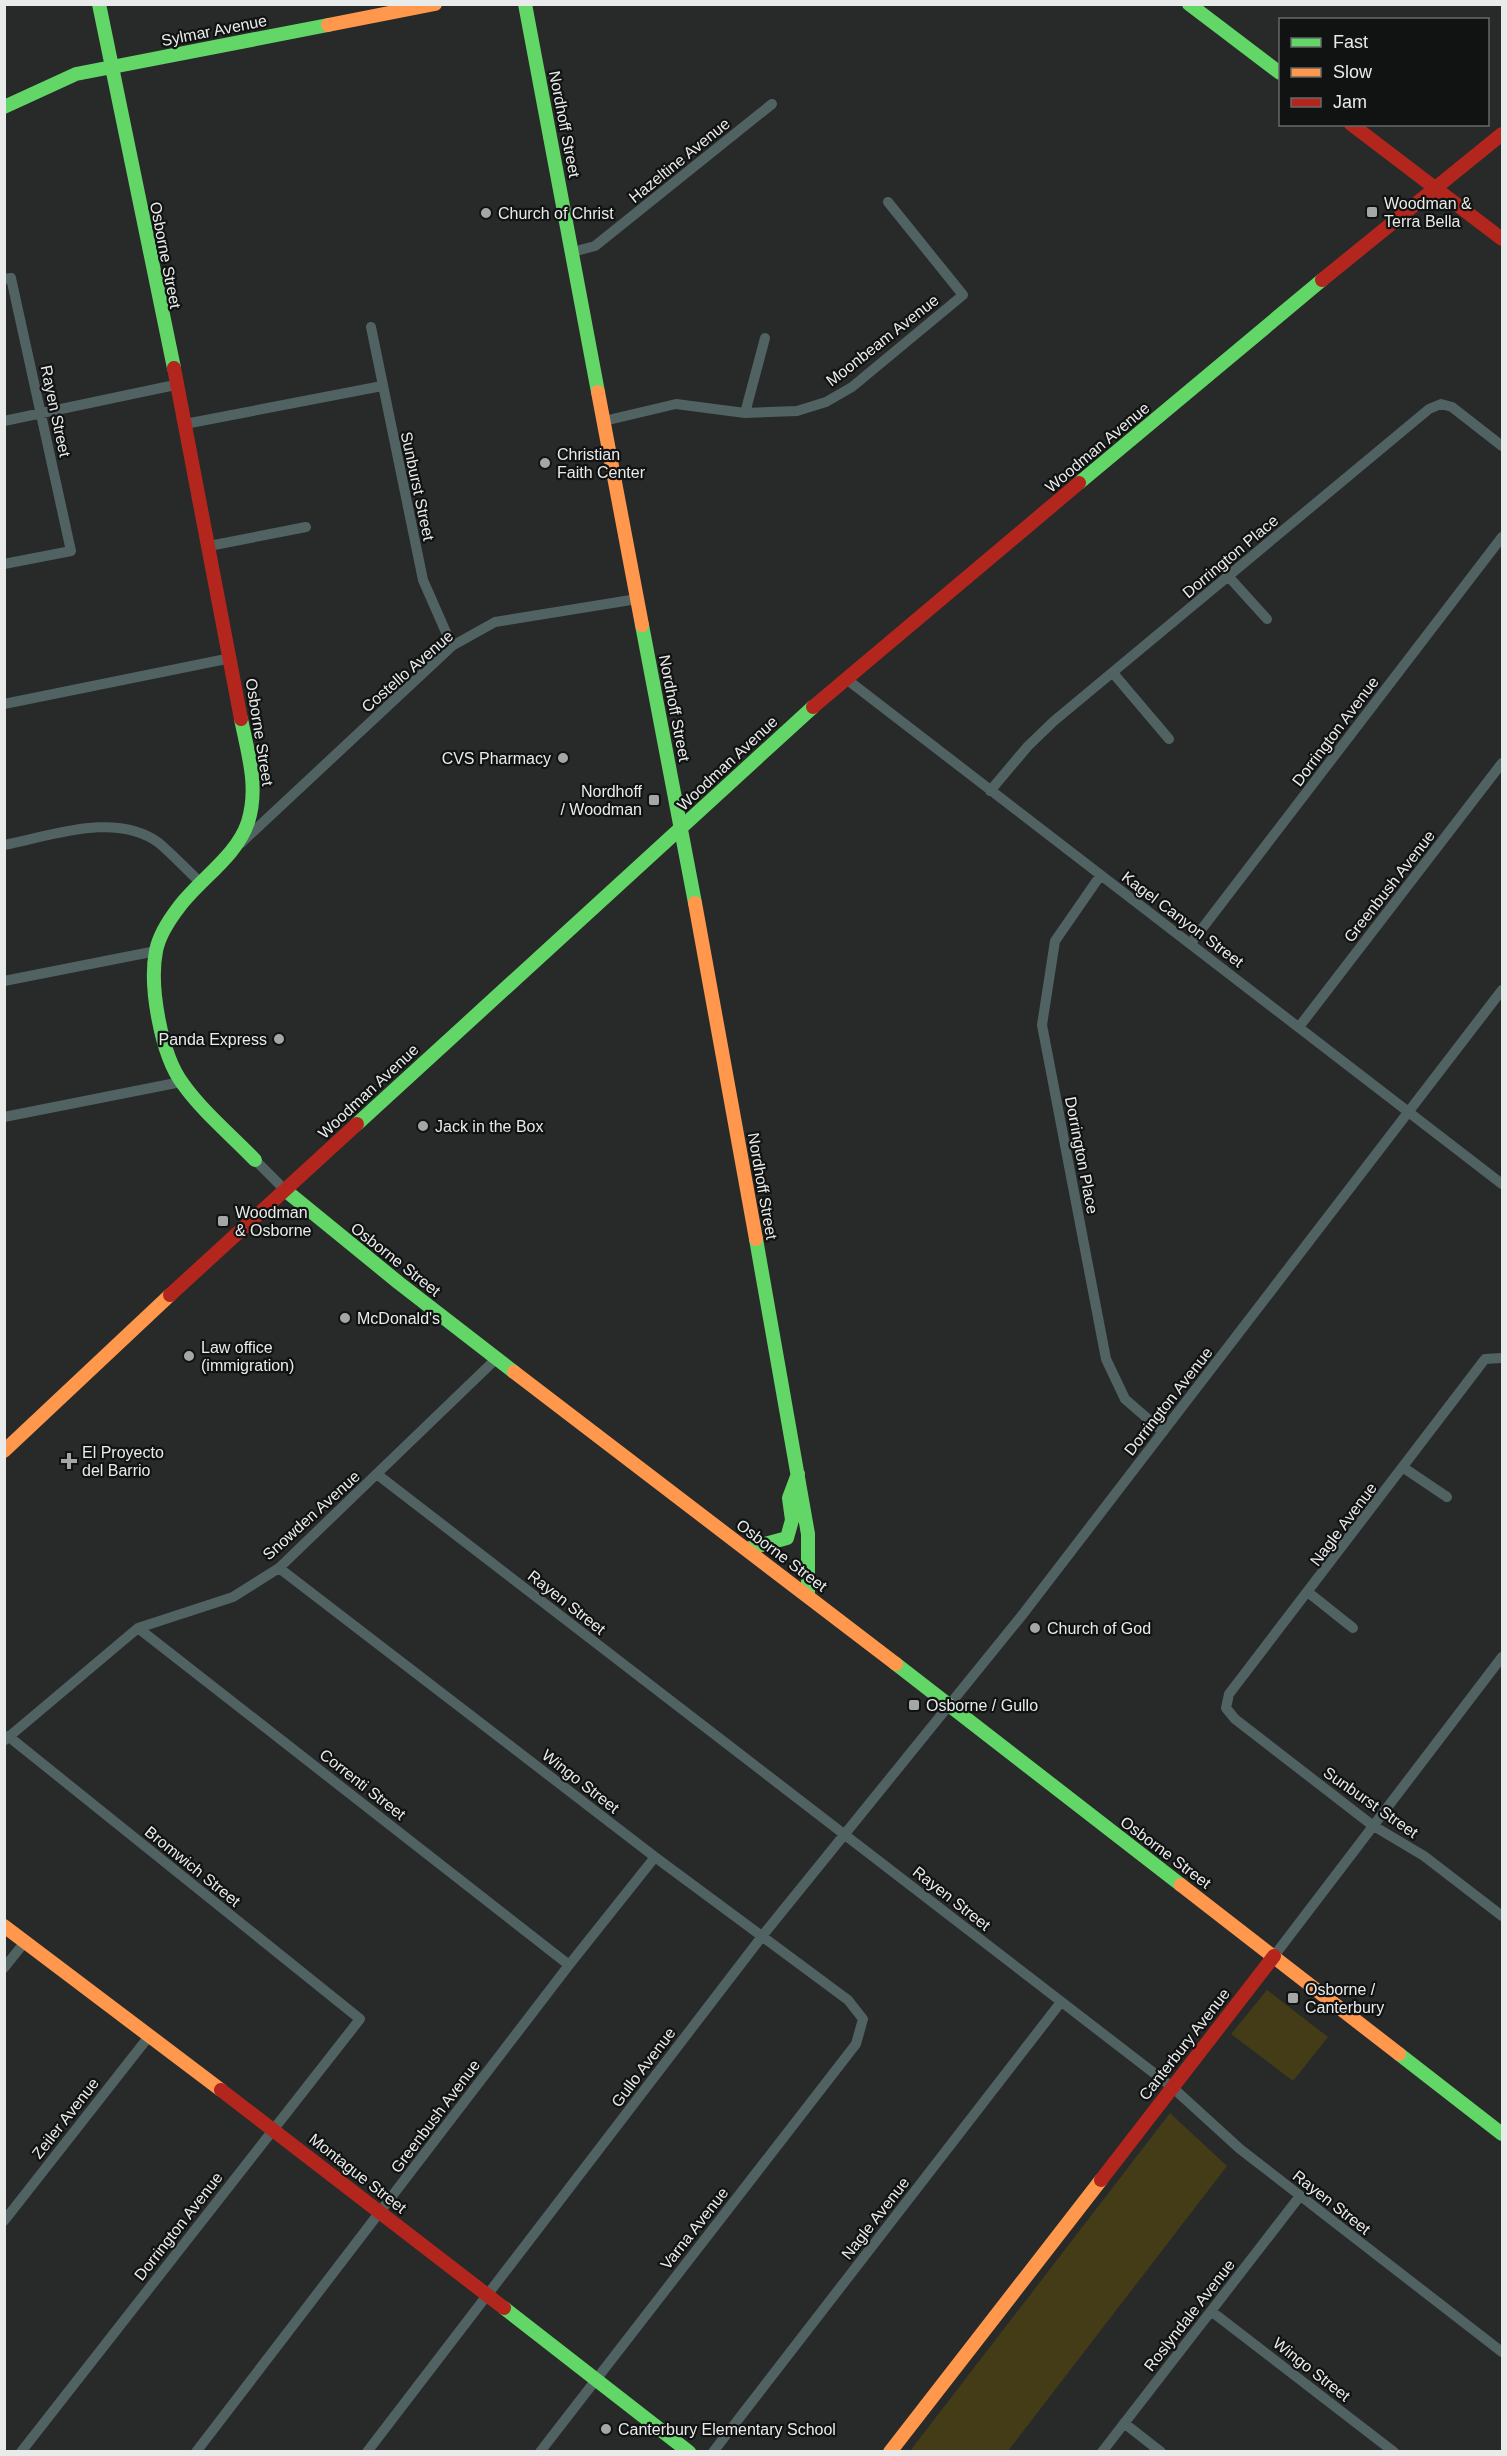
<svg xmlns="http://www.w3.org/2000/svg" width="1507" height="2456" viewBox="0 0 1507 2456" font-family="Helvetica,sans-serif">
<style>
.green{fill:#443b17}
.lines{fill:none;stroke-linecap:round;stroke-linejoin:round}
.street{stroke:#506362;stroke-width:10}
.fast{stroke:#63d668;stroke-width:14}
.slow{stroke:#ff974d;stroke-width:14}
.jam{stroke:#b3261e;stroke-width:14}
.poi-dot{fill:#a5a7a6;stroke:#111312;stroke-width:2}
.labels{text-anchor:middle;stroke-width:4.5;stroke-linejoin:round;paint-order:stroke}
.street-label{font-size:16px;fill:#e9ebea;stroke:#111312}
.poi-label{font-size:16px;fill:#e9ebea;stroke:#111312;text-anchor:start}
</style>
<rect width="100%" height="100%" fill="#272a28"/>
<path class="green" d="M 1267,1990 L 1328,2037 L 1293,2081 L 1231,2034 Z
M 1170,2113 L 1227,2166 L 1008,2451 L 910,2451 Z"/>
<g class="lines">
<path class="street" d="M 572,252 L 595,246 L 772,104
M 4,279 L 11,278 L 71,551 L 4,564
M 371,327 L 423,580 L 452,646
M 745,413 L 765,338
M 4,421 L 175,385
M 604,421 L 676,404 L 745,413 L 797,411 L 826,402 L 852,387 L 963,295 L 888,202
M 185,424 L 382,386
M 209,546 L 306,527
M 1228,576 L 1267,619
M 1113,673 L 1169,739
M 845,678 L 1502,1184
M 4,704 L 231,658
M 990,791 L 1028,746 L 1054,721 L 1429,409 L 1441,404 L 1452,407 L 1502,446
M 241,843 L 452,646 L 495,622 L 637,599
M 4,845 C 51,836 116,811 159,843 C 173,855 186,869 200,882
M 1100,876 L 1055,941 L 1042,1025 L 1106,1359 L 1125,1399 L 1163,1432
M 1191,943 L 1502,537
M 4,981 L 156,951
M 1299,1027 L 1502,763
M 4,1117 L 181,1082
M 255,1160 L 285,1190
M 1502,1358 L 1485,1359 L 1229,1694 L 1226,1708 L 1235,1719 L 1372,1825 L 1424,1856 L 1502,1916
M 1404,1468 L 1447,1497
M 378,1475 L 1172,2087 L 1240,2149 L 1502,2352
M 279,1568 L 655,1857 L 848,2000 L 863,2019 L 856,2044 L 540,2452
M 1309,1593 L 1353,1628
M 138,1628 L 569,1965
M 8,1736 L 360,2019 L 21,2452
M 5,1740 L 138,1628 L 233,1597 L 279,1568 L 497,1358
M 1274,1956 L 1502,1657
M 4,1968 L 24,1943
M 4,2221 L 150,2035
M 1211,2311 L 1394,2452
M 1124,2423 L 1161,2452
M 196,2452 L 569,1965 L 655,1857
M 367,2452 L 763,1935 L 1023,1614 L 1502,990
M 713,2452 L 1061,2002
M 1102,2452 L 1300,2196"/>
<path class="fast" d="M 99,4 L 174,368
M 525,4 L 598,392
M 1189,4 L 1280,73
M 4,107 L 76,74 L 328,25
M 1079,483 L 1322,280
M 642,625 L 695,903
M 241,719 C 248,754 259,787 248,822 C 237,856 200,879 179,907 C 169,920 159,935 156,951 C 149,986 161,1055 183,1084 C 203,1112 231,1135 255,1160
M 357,1124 L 813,707
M 285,1190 L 399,1283 L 514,1372
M 756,1239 L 808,1534 L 808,1596
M 747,1549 L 787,1538 L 792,1520 L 789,1498 L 798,1474
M 896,1664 L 1181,1885
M 1399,2054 L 1502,2134
M 504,2308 L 689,2452"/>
<path class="slow" d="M 328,25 L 435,4
M 598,392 L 642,625
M 695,903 L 756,1239
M 514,1372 L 896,1664
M 4,1451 L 170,1295
M 1181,1885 L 1399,2054
M 4,1926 L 221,2090
M 890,2452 L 1101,2180"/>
<path class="jam" d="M 1351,124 L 1502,239
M 1322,280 L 1502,134
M 174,368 L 241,719
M 813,707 L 1079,483
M 170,1295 L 357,1124
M 221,2090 L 504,2308
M 1101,2180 L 1274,1956"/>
</g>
<g class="poi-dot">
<rect x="1366" y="206" width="12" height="12" rx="3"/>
<circle cx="486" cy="213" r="6"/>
<circle cx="545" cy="463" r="6"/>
<circle cx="563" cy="758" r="6"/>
<rect x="648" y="794" width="12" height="12" rx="3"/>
<circle cx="279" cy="1039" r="6"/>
<circle cx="423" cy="1126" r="6"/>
<rect x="217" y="1215" width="12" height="12" rx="3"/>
<circle cx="345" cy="1318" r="6"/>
<circle cx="189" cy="1356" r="6"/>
<path d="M66 1452h6v6h6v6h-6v6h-6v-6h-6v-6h6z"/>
<circle cx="1035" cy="1628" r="6"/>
<rect x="908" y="1699" width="12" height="12" rx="3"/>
<rect x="1287" y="1992" width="12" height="12" rx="3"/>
<circle cx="606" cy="2429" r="6"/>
</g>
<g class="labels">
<g class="street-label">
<text transform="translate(214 30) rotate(-11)" y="6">Sylmar Avenue</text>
<text transform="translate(565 124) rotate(79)" y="6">Nordhoff Street</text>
<text transform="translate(679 160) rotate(-39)" y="6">Hazeltine Avenue</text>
<text transform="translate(166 255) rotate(79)" y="6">Osborne Street</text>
<text transform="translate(882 340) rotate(-38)" y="6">Moonbeam Avenue</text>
<text transform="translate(56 411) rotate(78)" y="6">Rayen Street</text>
<text transform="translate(1097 447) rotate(-40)" y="6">Woodman Avenue</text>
<text transform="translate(418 486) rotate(78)" y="6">Sunburst Street</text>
<text transform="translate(1230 556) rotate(-40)" y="6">Dorrington Place</text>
<text transform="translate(407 671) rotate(-41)" y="6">Costello Avenue</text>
<text transform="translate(675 708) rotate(79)" y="6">Nordhoff Street</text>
<text transform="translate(1335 731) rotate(-53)" y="6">Dorrington Avenue</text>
<text transform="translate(260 732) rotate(81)" y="6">Osborne Street</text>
<text transform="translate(727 763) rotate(-43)" y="6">Woodman Avenue</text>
<text transform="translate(1389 886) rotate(-52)" y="6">Greenbush Avenue</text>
<text transform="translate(1183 919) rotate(37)" y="6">Kagel Canyon Street</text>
<text transform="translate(368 1091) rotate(-43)" y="6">Woodman Avenue</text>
<text transform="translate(1082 1155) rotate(79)" y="6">Dorrington Place</text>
<text transform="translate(763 1186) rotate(80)" y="6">Nordhoff Street</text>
<text transform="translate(396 1259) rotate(38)" y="6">Osborne Street</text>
<text transform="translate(1168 1401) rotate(-52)" y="6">Dorrington Avenue</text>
<text transform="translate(311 1515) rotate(-42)" y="6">Snowden Avenue</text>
<text transform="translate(1343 1524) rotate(-53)" y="6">Nagle Avenue</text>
<text transform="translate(782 1555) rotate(37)" y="6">Osborne Street</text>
<text transform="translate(567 1602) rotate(38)" y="6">Rayen Street</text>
<text transform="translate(581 1781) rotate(38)" y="6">Wingo Street</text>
<text transform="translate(363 1784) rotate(38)" y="6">Correnti Street</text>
<text transform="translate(1371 1802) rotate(35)" y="6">Sunburst Street</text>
<text transform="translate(1166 1852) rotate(37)" y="6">Osborne Street</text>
<text transform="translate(193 1866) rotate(39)" y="6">Bromwich Street</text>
<text transform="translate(952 1898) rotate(38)" y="6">Rayen Street</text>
<text transform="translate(1184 2044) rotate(-52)" y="6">Canterbury Avenue</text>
<text transform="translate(643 2067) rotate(-53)" y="6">Gullo Avenue</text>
<text transform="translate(435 2116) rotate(-53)" y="6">Greenbush Avenue</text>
<text transform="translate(65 2118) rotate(-52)" y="6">Zeiler Avenue</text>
<text transform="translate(358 2173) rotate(38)" y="6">Montague Street</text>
<text transform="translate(1332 2202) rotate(38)" y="6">Rayen Street</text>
<text transform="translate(875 2218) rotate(-52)" y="6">Nagle Avenue</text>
<text transform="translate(178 2226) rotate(-52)" y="6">Dorrington Avenue</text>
<text transform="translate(694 2228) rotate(-52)" y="6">Varna Avenue</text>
<text transform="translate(1189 2315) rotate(-52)" y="6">Roslyndale Avenue</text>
<text transform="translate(1312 2369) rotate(38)" y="6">Wingo Street</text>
</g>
<g class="poi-label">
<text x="1384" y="209">Woodman &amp;<tspan x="1384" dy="18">Terra Bella</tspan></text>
<text x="498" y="219">Church of Christ</text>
<text x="557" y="460">Christian<tspan x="557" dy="18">Faith Center</tspan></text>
<text x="551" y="764" text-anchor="end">CVS Pharmacy</text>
<text x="642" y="797" text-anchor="end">Nordhoff<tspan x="642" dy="18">/ Woodman</tspan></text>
<text x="267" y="1045" text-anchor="end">Panda Express</text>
<text x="435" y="1132">Jack in the Box</text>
<text x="235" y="1218">Woodman<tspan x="235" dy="18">&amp; Osborne</tspan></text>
<text x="357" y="1324">McDonald's</text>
<text x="201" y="1353">Law office<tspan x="201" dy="18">(immigration)</tspan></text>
<text x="82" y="1458">El Proyecto<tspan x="82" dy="18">del Barrio</tspan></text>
<text x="1047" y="1634">Church of God</text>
<text x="926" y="1711">Osborne / Gullo</text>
<text x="1305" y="1995">Osborne /<tspan x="1305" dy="18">Canterbury</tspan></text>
<text x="618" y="2435">Canterbury Elementary School</text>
</g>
</g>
<rect width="1507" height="2456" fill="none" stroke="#e9ebea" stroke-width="12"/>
<rect x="1279" y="18" width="210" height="108" fill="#111312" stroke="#676968" stroke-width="1.5"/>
<rect x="1291" y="38" width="30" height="9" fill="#63d668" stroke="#676968" stroke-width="1.5"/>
<text x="1333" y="48" font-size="18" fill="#e9ebea">Fast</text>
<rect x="1291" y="68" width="30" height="9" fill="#ff974d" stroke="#676968" stroke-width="1.5"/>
<text x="1333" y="78" font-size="18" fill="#e9ebea">Slow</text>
<rect x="1291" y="98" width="30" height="9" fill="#b3261e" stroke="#676968" stroke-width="1.5"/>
<text x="1333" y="108" font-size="18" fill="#e9ebea">Jam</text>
</svg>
